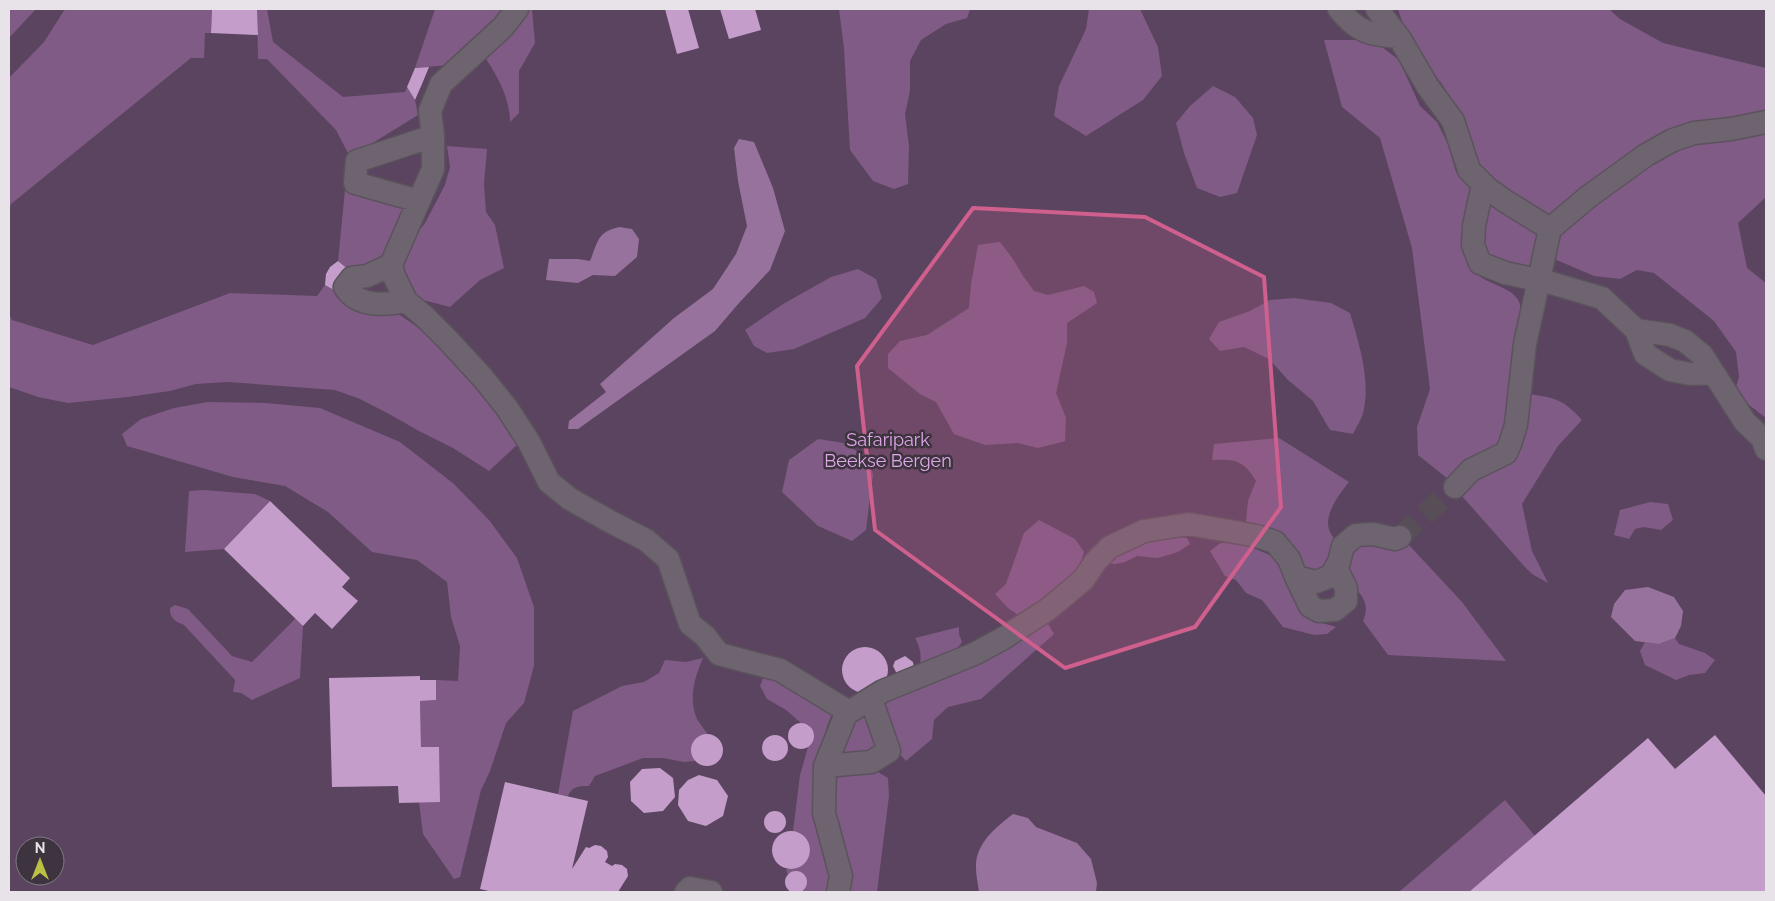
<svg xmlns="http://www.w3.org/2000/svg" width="1775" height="901" viewBox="0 0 1775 901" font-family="Raleway,sans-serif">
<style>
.green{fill:#5b445f;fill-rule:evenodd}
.forest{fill:#7f5b85}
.water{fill:#97729d}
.building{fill:#c49dca}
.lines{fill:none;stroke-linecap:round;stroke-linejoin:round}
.pedestrian-tunnel{stroke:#574e58;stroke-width:22;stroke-dasharray:22 11;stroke-linecap:butt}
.pedestrian-casing{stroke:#5b535c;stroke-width:25}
.pedestrian{stroke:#6e6470;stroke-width:22}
.marked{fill:#cf5f8d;fill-opacity:0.2;stroke:#cf5f8d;stroke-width:4;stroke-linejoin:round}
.labels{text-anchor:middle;stroke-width:5;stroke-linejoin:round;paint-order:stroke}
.park-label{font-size:18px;fill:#dfa8e9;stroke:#3d343f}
</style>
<rect width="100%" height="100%" fill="#3d343f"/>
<path class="green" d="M 9,9 L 1766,9 L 1766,892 L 9,892 ZM 25,846 L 55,846 L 55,876 L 25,876 Z"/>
<path class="forest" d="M 9,9 L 36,9 L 9,38 Z
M 65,9 L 212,9 L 211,33 L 205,33 L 204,58 L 191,58 L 11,204 L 9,211 L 9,78 L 44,42 Z
M 257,9 L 267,9 L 273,42 L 343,97 L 405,92 L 407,87 L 415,100 L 418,115 L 350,157 L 336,130 L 267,59 L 258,59 Z
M 435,9 L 509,9 L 449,65 L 415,68 Z
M 528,9 L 532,9 L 535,43 L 519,71 L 519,113 L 510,122 C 510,98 497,75 484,56 Z
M 839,9 L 970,9 L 967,18 L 946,24 L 921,40 L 910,61 L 910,91 L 905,114 L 909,146 L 908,184 L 894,189 L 873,181 L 850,150 L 844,49 Z
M 1089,9 L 1140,9 L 1158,47 L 1162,76 L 1143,100 L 1086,136 L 1054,116 L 1059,86 L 1086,29 Z
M 1398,9 L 1609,9 L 1620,19 L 1663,43 L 1766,68 L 1766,110 L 1683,127 L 1552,215 L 1541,215 L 1483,176 L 1454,104 L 1442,84 L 1409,43 Z
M 1324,40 L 1358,40 L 1382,47 L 1399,60 L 1420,106 L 1437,122 L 1448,144 L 1456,172 L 1471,189 C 1469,206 1459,239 1465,255 C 1468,263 1476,275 1484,279 C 1498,287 1519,290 1521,309 L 1505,427 L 1498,447 L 1448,479 L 1418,455 L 1417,427 L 1430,389 L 1412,248 L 1380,138 L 1342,107 Z
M 1213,86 L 1235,97 L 1253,118 L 1257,135 L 1237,193 L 1220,197 L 1197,188 L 1184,153 L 1176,123 L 1190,106 Z
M 1766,129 L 1766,197 L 1738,223 L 1747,268 L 1766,283 L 1766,418 L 1749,405 L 1739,393 L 1736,387 L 1739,377 L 1736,352 L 1714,321 L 1654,273 L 1637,270 L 1620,279 L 1594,276 L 1552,258 L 1555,247 L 1564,228 L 1672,149 Z
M 447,146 L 487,149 L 484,184 L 486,212 L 495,225 L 504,268 L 480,280 L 450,307 L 419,299 L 408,290 L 401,262 L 413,238 L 425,223 L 445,185 L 450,167 Z
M 345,190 L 409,210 L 382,261 L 349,270 L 338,261 Z
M 1488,207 L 1492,207 L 1508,216 L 1533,225 L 1540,238 L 1531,269 L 1484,256 L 1481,226 Z
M 1000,242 L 1013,259 L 1023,276 L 1034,291 L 1048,295 L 1084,286 L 1094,292 L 1097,303 L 1067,323 L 1067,343 L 1056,393 L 1066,418 L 1065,441 L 1038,448 L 1018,443 L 985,445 L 954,434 L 936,402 L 920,394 L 888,368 L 888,354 L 900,341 L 927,335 L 969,308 L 971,285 L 978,245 Z
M 858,269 L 876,279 L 882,298 L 865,318 L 794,349 L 767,353 L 754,346 L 745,330 L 783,304 L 831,277 Z
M 325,285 L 334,290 L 336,296 L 345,300 L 397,313 L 416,326 L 461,366 L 482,391 L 518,444 L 489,471 L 453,448 L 419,431 L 389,414 L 360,399 L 335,390 L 228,382 L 196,384 L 170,391 L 128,397 L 68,403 L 38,397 L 9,387 L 9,313 L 12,320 L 93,345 L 230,293 L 317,296 Z
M 1294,298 L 1331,303 L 1350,313 C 1359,344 1370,377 1364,409 C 1363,418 1356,427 1353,434 L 1330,430 L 1313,401 L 1288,380 L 1269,359 L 1244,347 L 1220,351 L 1209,339 L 1219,322 L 1250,311 L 1270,300 Z
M 1529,394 C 1556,398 1563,399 1582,420 L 1558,446 L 1522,504 L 1532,551 L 1548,583 L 1532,574 L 1524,566 L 1461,495 L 1486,469 Z
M 208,402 L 266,403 L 320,408 L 400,442 L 454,484 L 489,520 L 517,558 L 534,607 L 534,666 L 524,703 L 506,723 L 490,771 L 481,790 L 460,877 L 454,879 L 423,834 L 419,802 L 421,747 L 420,701 L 436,700 L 436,680 L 458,681 L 460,646 L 451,617 L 447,582 L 417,560 L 372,552 L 328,512 L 285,486 L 233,477 L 127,446 L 122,434 L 141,419 L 174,408 Z
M 1279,438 L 1349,482 C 1340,493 1324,514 1329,529 C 1330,533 1333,537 1335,540 L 1326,568 L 1310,575 C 1293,558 1270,526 1246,522 L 1248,501 L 1256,481 C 1244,460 1235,459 1212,460 L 1214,444 Z
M 818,439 L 844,443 L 866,457 L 873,474 L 866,530 L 852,541 L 818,526 L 782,492 L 789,460 Z
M 203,490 L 255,494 L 270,501 L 224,549 L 185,552 L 189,491 Z
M 1650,502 L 1668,504 L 1673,520 L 1661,530 L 1644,527 L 1635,529 L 1629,539 L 1614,535 L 1620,510 Z
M 1039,520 L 1075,539 L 1084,552 C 1075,585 1046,597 1020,616 L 1008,608 L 995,594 L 1006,584 L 1024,533 Z
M 1180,537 L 1187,538 L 1190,544 L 1178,552 L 1158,558 L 1137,556 L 1125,562 L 1115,564 L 1104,563 L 1138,542 Z
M 1227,541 L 1251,547 L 1272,556 L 1319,622 L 1336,627 L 1327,634 L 1314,635 L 1283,627 L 1262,600 L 1246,593 L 1236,580 L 1225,576 L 1210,551 L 1219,544 Z
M 1359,542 L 1408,544 L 1462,602 L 1506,661 L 1388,655 L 1363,621 C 1372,600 1358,593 1347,578 L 1350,553 Z
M 175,605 L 188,609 L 232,656 L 252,662 L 296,618 L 303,626 L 300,678 L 252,700 L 241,693 L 233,692 L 235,680 L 184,625 C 176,622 169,618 170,608 Z
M 1044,623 L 1048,624 L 1054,634 L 981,699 L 948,707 L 934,720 L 932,739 L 906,761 L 898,752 L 881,711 L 888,699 Z
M 959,627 L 959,634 L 962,642 L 953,654 L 919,669 C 922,657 921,649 915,638 Z
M 1675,638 L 1679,644 L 1705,653 L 1715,660 L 1705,673 L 1689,675 L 1676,680 L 1645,665 L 1640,651 L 1645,642 L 1659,644 Z
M 703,658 C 695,676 688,699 697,719 C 700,724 705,730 708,735 C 692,733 690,750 695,761 L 684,762 L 663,758 L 643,758 L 595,776 L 589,786 C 580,786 572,786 568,796 L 558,794 L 573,711 L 622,686 L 644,682 L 659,673 L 665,660 L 686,662 Z
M 763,678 L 779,681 L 832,714 L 827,726 L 819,781 L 834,875 L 833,892 L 800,892 L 804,890 L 806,879 L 799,872 L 792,872 L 788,875 L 786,869 C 813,870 820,839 793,831 L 800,775 L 808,747 L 813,741 L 813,733 L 809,725 L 801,723 L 786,710 L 767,699 L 760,686 Z
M 860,717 L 866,717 L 880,741 L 873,752 L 840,757 L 853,723 Z
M 839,768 L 873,769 L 888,778 L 889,796 L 877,892 L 848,892 L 831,822 Z
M 1505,800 L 1535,836 L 1469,892 L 1399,892 Z"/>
<path class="water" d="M 739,139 L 754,142 L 773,188 L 785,231 L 770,270 L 739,303 L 715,331 L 578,429 L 568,429 L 569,421 L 606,392 L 600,384 L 674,318 L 713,289 L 736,254 L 747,226 L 738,181 L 734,148 Z
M 619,227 L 632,229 L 639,239 L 637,257 L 615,276 L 593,275 L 578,283 L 546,280 L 549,259 L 578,259 L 590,261 C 598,242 597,232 619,227 Z
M 1648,587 L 1674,597 L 1683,611 L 1681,626 L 1675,638 L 1659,644 L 1635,641 L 1611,617 L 1614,604 L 1625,590 Z
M 1013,814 L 1028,818 L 1036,827 L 1077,843 L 1091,859 L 1097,883 L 1096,892 L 979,892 C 978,884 976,876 976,868 C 975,844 995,828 1013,814 Z"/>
<path class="building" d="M 212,9 L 257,9 L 258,35 L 211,33 Z
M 665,9 L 688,9 L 699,48 L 677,54 Z
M 720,9 L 755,9 L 761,30 L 729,39 Z
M 429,67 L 422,84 L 415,100 L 407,87 L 415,68 Z
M 338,261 L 349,270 L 334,290 L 325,285 L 326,274 L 330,267 Z
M 270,501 L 350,578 L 342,587 L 358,601 L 332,629 L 315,613 L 303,626 L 224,549 Z
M842 670a23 23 0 1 1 46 0a23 23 0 1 1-46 0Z
M 905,656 L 913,662 L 914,668 L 897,674 L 893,666 L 895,661 Z
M 420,676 L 420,680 L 436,680 L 436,700 L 420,701 L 421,747 L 439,747 L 440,802 L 399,803 L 398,786 L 332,787 L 329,678 Z
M788 736a13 13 0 1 1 26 0a13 13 0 1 1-26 0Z
M691 750a16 16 0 1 1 32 0a16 16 0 1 1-32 0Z
M 1715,735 L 1766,796 L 1766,890 L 1764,892 L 1469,892 L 1648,738 L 1675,769 Z
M762 748a13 13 0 1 1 26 0a13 13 0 1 1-26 0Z
M 660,768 L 673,778 L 675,797 L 663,811 L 644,813 L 631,801 L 630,782 L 642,769 Z
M 699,775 L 717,780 L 728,796 L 723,816 L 706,826 L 688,821 L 678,805 L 679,790 L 688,780 Z
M 505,782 L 588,801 L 572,869 L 586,847 L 589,848 L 595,845 L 601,846 L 607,851 L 608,857 L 605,862 L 612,866 L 615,864 L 622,865 L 627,869 L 628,876 L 618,892 L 493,892 L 480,889 Z
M764 822a11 11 0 1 1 22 0a11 11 0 1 1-22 0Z
M772 850a19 19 0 1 1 38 0a19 19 0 1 1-38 0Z
M785 882a11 11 0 1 1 22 0a11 11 0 1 1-22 0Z"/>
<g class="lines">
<path class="pedestrian-tunnel" d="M 1400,537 L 1455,487"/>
<g class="pedestrian-casing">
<path id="pedestrian" d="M 517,9 L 503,27 L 441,84 L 430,111 L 433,136 L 433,169 L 391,265 L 394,276 L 406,301 L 425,317 L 448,340 L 483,378 L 507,408 L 529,442 L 549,482 L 570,499 L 611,522 L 646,540 L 668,559 L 690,624 L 705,636 L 719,654 L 780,670 L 849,712
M 1339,9 C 1358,33 1369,34 1398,37
M 1377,9 L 1400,39 L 1428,87 L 1453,121 L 1469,170 L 1488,189 L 1505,201 L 1550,229
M 1483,184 L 1474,226 L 1473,245 L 1480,263 L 1505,273 L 1551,283 L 1602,298 L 1636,330 L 1670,335 L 1685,341 L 1702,355 L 1745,422 L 1762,438 L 1766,449
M 419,201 L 355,183 L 357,161 L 433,136
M 391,265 L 367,276 L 352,278 L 345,287 C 357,307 386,305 406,301
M 1636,330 L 1645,354 L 1670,370 L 1690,374 L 1713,373
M 1455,487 L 1471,470 L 1506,453 L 1510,444 L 1516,425 L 1525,344 L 1550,229 L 1588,197 L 1646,155 L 1673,140 L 1694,133 L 1731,129 L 1766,122
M 1296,577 L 1310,606 L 1319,611 L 1335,610 L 1346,601 L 1346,588 L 1336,568
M 825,766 L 871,762 L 889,751 L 871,699
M 686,892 L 690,888 L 711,892
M 838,892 L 841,876 L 824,813 L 825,766 L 846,714 L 849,712 L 883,691 L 974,654 L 1002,639 L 1047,610 L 1083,580 L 1096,561 L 1110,547 L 1144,531 L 1189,524 L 1257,536 L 1275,542 L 1289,559 L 1296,577 L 1316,582 L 1331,576 L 1339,562 L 1343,546 L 1356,535 L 1374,534 L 1395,539 L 1400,537"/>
</g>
<use href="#pedestrian" class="pedestrian"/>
</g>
<path class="marked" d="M 973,208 L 1145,217 L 1264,277 L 1281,507 L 1195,627 L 1065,668 L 875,530 L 857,366 Z"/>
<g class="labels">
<g class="park-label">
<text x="888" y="446">Safaripark<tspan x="888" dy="21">Beekse Bergen</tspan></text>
</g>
</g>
<rect width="1775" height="901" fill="none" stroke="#e8e2e9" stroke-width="20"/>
<g transform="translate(40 861)"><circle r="24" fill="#3d343f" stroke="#817a83"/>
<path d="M0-4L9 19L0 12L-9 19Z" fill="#bbc045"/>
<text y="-8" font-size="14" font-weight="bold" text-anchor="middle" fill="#e8e2e9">N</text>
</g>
</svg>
